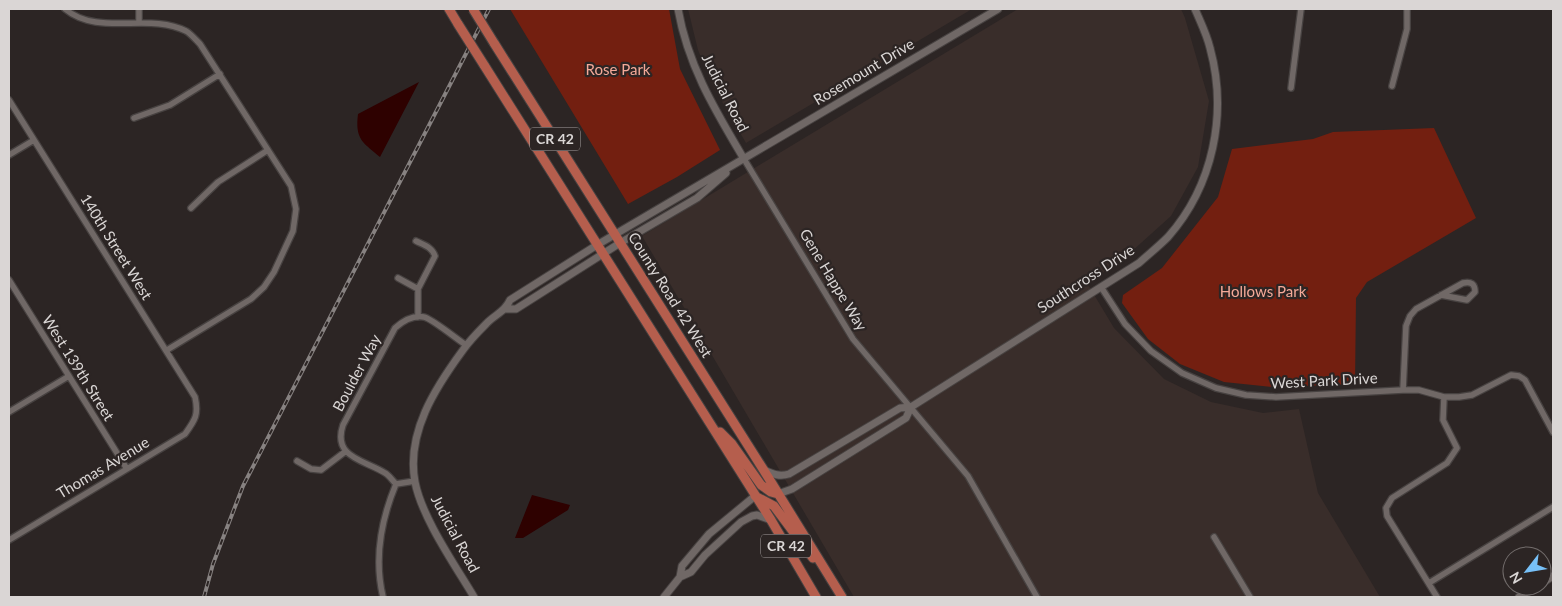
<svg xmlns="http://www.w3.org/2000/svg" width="1562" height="606" viewBox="0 0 1562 606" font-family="Lato,sans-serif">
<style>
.built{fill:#392d2a}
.green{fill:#731f10}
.water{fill:#2e0100}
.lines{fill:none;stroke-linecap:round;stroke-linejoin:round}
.minor-casing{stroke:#474241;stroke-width:8}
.tertiary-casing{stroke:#474241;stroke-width:9}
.trunk-casing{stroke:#474241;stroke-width:11}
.minor{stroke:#706866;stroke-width:5.5}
.tertiary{stroke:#706866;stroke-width:7}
.trunk{stroke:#b55e4d;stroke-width:9}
.rail-casing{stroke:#878281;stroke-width:4}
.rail{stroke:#2c2524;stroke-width:2;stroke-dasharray:5.5;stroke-linecap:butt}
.trunk-bridge-casing{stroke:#474241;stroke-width:11;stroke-linecap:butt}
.trunk-bridge{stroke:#b55e4d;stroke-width:9}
.labels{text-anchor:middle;stroke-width:4.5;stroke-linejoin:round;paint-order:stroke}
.shield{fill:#2c2524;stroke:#a6a1a0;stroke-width:1}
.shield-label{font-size:14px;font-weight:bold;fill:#dad6d5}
.park-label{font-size:15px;fill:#f5a998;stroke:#2c2524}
.street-label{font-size:15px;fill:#dad6d5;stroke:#2c2524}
</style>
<rect width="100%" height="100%" fill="#2c2524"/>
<path class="built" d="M 688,9 L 972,9 L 746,143 L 713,86 L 698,50 Z
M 1018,9 L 1181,9 L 1185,18 L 1209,101 L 1198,167 L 1171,216 L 1121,261 L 1087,283 L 1114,328 L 1164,379 L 1211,402 L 1263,413 L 1299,409 L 1318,493 L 1380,597 L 854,597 L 642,236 Z"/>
<path class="green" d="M 510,9 L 669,9 L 680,69 L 720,150 L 677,177 L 628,204 Z
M 1434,128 L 1476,218 L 1367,282 L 1356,298 L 1355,384 L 1272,387 L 1224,382 L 1180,364 L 1148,339 L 1122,303 L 1123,295 L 1162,268 L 1218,197 L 1232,149 L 1313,139 L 1333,132 Z"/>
<path class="water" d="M 419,82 L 380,157 C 362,142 355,139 358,114 Z
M 532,495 L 570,505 L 568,510 L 523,538 L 515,538 Z"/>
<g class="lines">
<g class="minor-casing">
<path id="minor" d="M 65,9 C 99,37 148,12 186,31 C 191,34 196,40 200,44 L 291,186 L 296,209 L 293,231 L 274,272 L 264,287 L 251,299 L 167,350
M 139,23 L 139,9
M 1392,86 L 1407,29 L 1407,9
M 1291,88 L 1301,9
M 9,100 L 195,397 C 199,415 195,420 185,434 L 9,540
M 134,118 L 170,105 L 220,74
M 9,155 L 34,140
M 744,159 L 853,339 L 968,476 L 1037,597
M 191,208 L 218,182 L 268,150
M 416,241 C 424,245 432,247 435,256 L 418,289 L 418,317
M 398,278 L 418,289
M 9,280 L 127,469
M 1101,287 L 1125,324 L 1151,351 L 1182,373 L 1216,388 L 1246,395 L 1276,397 L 1403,390 L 1419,390 L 1444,397 L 1459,397 L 1472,395 L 1511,375 L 1519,376 L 1525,380 L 1553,432
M 1403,390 L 1406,326 L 1410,316 L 1416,309 L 1463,283 C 1471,281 1475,284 1475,292 L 1467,300 L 1441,295
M 9,412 L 69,376
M 297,461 L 311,469 L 321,470 L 346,451
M 396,484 C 392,480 389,475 385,473 C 365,460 332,458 343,425 L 395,328 C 403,321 413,315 424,317 C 431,318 458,340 466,345
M 1214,537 L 1250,597
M 1429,583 L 1553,507
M 383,597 C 374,559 381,520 396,484 L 415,481
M 1437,597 L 1387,516 L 1386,508 L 1392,498 L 1447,463 L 1457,448 L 1443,420 L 1444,397"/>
</g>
<g class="tertiary-casing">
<path id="tertiary" d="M 678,9 C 688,66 715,110 744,159
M 506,309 L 516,309 L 620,243 L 697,198 L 726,173
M 764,470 C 773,474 779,477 789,474 L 900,408 L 911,407 L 1139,263 C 1149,254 1159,246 1168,237 C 1213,186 1228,114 1210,48 C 1207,35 1200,21 1195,9
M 778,494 L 792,489 L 906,418 L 911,407
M 680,577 L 691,572 L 705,555 L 741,522 L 752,516 L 757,515 L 771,520
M 1542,583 L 1553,576
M 474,597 C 455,565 422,518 415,482 C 406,433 435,388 463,350 C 470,340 478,332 486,324 C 494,315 505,312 510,300 L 597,245 L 998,9
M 664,597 L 680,577 L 682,566 L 709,534 L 755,496
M 1519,597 L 1537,586"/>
</g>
<g class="trunk-casing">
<path id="trunk" d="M 449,9 L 458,24
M 494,43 L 763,469 L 842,597
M 484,65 L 771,520 L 816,597
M 720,432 L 732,444 L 761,485 L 771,492 L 778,494
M 755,496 L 774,506 L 813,558"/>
</g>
<use href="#minor" class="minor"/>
<use href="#tertiary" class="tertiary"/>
<use href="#trunk" class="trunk"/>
<g class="rail-casing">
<path id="rail" d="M 204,597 L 213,564 L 243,486 L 489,9"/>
</g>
<use href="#rail" class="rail"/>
<g class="trunk-bridge-casing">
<path id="trunk-bridge" d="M 473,9 L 494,43
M 458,24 L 484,65"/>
</g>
<use href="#trunk-bridge" class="trunk-bridge"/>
</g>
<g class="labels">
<g class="shield">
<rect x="530" y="127.5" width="50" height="23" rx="4"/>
<rect x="761" y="534.5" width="50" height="23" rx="4"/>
</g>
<g class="shield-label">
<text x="555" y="144">CR 42</text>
<text x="786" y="551">CR 42</text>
</g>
<g class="park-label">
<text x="618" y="75">Rose Park</text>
<text x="1263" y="297">Hollows Park</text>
</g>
<g class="street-label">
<text transform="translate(864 72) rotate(-31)" y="5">Rosemount Drive</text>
<text transform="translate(725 93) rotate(63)" y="5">Judicial Road</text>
<text transform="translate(116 247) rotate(58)" y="5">140th Street West</text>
<text transform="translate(1086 279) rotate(-33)" y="5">Southcross Drive</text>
<text transform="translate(833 280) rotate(59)" y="5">Gene Happe Way</text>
<text transform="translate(670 295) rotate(58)" y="5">County Road 42 West</text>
<text transform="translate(78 368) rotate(58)" y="5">West 139th Street</text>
<text transform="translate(357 373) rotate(-62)" y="5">Boulder Way</text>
<text transform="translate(1324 381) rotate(-3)" y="5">West Park Drive</text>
<text transform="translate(103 468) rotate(-31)" y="5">Thomas Avenue</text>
<text transform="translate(455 534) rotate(62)" y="5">Judicial Road</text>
</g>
</g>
<rect width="1562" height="606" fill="none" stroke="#dad6d5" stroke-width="20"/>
<g transform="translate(1527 571) rotate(239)"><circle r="24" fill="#2c2524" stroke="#726c6b"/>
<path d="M0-4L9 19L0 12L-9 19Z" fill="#77c0f7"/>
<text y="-8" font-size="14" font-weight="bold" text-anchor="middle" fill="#dad6d5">N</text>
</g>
</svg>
